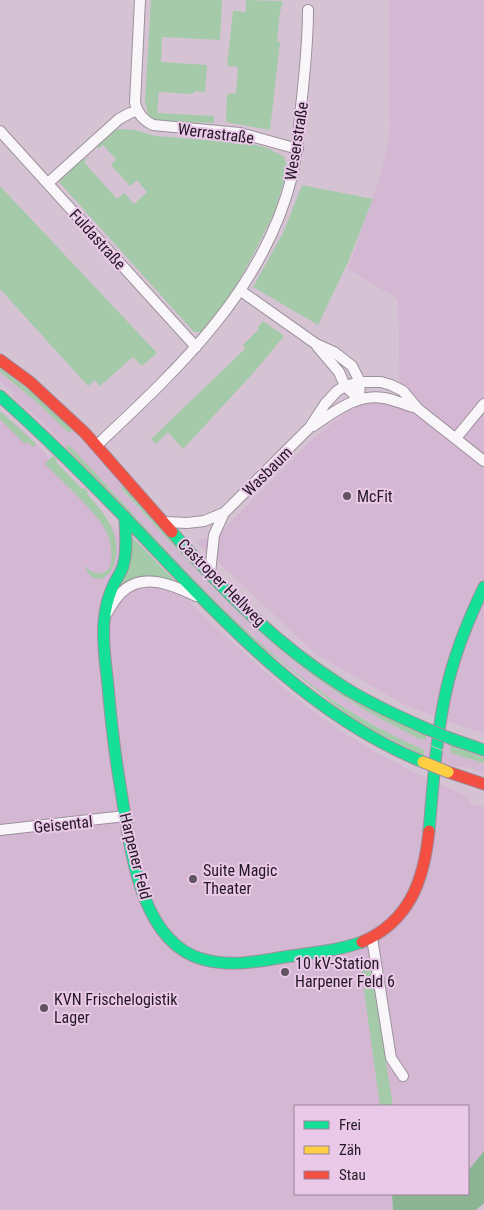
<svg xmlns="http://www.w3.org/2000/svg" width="484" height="1210" viewBox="0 0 484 1210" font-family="'Roboto Condensed',sans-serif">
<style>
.built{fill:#d4b7d3}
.green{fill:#a4caa9}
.forest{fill:#8bb493}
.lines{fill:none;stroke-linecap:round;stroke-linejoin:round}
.street-casing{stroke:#9e909d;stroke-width:12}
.fast-casing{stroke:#9e909d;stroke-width:13}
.jam-casing{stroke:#9e909d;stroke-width:13}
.street{stroke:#f9f6f9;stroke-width:10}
.fast{stroke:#16e098;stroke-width:11}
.jam{stroke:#f24e42;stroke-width:11}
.tram{stroke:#c7c2c6;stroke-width:1}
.fast-bridge-casing{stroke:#9e909d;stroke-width:13;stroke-linecap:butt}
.slow-bridge-casing{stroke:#9e909d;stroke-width:13;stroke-linecap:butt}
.fast-bridge{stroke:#16e098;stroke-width:11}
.slow-bridge{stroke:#ffcf43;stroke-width:11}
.poi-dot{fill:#615461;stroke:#e9c8e8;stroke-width:2}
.labels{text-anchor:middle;stroke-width:4;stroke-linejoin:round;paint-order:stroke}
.street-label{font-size:16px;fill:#231823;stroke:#e9c8e8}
.poi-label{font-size:16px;fill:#231823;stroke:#e9c8e8;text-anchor:start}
</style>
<rect width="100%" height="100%" fill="#d5c3d4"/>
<path class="built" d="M 389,0 L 484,0 L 484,733 L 463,727 L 407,706 L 317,655 L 195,541 L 220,533 L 312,440 L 355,404 L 370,401 L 400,406 L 398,299 L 348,269 L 381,173 L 390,131 Z
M 0,372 L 38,403 L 69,433 L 72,430 L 124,486 L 121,489 L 204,578 L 257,630 L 294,661 L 355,705 L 451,745 L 450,750 L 452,753 L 484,763 L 484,773 L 468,767 L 449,766 L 424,756 L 424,750 L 396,737 L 342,706 L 316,688 L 267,650 L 224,610 L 184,569 L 88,465 L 66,448 L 41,421 L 12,396 L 15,393 L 0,382 Z
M 0,411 L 27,434 L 111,525 L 214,626 L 288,692 L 337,729 L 377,753 L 402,765 L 401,766 L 468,797 L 471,804 L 484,807 L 484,1151 L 468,1171 L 468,1106 L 295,1106 L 295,1194 L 394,1194 L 392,1194 L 393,1210 L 0,1210 Z"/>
<path class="green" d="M 151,0 L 222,0 L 220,40 L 162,37 L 161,62 L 207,65 L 205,92 L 194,91 L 193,94 L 159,92 L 157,113 L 214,116 L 214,123 L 155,121 L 148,114 L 145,101 Z
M 246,0 L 283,1 L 280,12 L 277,41 L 280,42 L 270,130 L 226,122 L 227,94 L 236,93 L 238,67 L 227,66 L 233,11 L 246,12 Z
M 119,129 L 135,130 L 156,136 L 248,143 L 268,148 L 284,157 L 288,169 L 274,213 L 252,257 L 231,295 L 201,332 L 194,332 L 59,182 L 80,161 L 89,157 L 84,162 L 117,199 L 124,193 L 134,204 L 147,192 L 137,180 L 130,186 L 111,165 L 116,159 L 103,145 L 98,149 L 97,144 L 111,132 Z
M 302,185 L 373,199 L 348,262 L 318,325 L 253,287 L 283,233 Z
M 0,186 L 157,353 L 142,366 L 133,357 L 100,386 L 95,380 L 88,386 L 0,289 Z
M 263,321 L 284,336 L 256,370 L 183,449 L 168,432 L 156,444 L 151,439 L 245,349 L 243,345 L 259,329 L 258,327 Z
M 0,368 L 42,400 L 72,430 L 69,433 L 38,403 L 0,372 Z
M 0,411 L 36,444 L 33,447 L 28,442 L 25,444 L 0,419 Z
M 69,445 C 149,529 222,619 316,688 C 349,713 386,733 424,750 L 424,756 L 366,727 L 340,709 L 267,651 L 223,611 L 66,448 Z
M 53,456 L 57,460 L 56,462 L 82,489 L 84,488 L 88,492 L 87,494 C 104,513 122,534 115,561 C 113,569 109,575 101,579 C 91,579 88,574 85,565 C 89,570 92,573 98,573 C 117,576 112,543 107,533 C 98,513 61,480 45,464 Z
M 124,486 L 222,595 L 426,735 L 426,739 L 420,739 C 390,724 361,709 334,690 C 252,635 187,560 121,488 Z
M 132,537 L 174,580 L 174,581 C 153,576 135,573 118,589 Z
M 451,745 L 484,758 L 484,763 L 452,753 L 450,750 Z
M 366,959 L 371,966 L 393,1106 L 380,1106 L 360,961 Z"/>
<path class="forest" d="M 484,1151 L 484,1203 L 476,1210 L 393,1210 L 392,1194 L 468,1194 L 468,1171 Z"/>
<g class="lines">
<g class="street-casing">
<path id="street" d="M 140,0 L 135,103 C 138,114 143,120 153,125 L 240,133 L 298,149
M 0,131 L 196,347
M 48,183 L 119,119 L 130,113 L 137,111
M 241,291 L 316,344 L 334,352 L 352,366 L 360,382 L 359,399
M 317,346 L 339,372 L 345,386 L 359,399
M 313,426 C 334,412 357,393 384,398 C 395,400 406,405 417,408
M 456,438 L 484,404
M 96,446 C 178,369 264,290 292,176 C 297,156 298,137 300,116 C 304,81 308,46 308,10
M 164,522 L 187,523 L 204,521 L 224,513 L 310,427 L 325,404 L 337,391 L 345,386 L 360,382 L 381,382 L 391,385 L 403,391 L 418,409 L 484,461
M 210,573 L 214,535 L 224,513
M 107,613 C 111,606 115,599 121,593 C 142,571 173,585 196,596
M 0,830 L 125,816
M 372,938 L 391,1058 L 403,1076"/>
</g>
<g class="fast-casing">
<path id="fast" d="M 0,396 C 47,438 91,482 135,528 C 220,617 307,715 423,762
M 125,517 C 125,533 128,550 123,566 C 121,573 116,579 113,586 C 108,597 105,610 104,622 C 102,644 106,665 108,686 C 111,722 115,756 121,791 C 130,845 139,941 202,959 C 229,967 257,962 284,957 C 311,953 337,951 362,942
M 172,532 C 222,589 277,645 342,686 C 369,703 398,716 427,729
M 452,739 L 484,750
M 429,831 C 433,785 436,737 446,691 C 454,655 468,620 484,587"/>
</g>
<g class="jam-casing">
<path id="jam" d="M 0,360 L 30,382 L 85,433 L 172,532
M 448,772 L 484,784
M 362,942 C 410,921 424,880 429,831"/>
</g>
<use href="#street" class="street"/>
<use href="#fast" class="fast"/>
<use href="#jam" class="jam"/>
<path class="tram" d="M 0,374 C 56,417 103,471 151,523 C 246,628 345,723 484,765"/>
<g class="fast-bridge-casing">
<path id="fast-bridge" d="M 427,729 L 452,739"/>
</g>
<g class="slow-bridge-casing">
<path id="slow-bridge" d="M 423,762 L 448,772"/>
</g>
<use href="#fast-bridge" class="fast-bridge"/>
<use href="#slow-bridge" class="slow-bridge"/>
</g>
<g class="poi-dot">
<circle cx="347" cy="496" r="5"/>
<circle cx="193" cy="879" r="5"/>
<circle cx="285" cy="972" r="5"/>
<circle cx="44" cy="1008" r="5"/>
</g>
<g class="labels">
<g class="street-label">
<text transform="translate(216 133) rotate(7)" y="6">Werrastraße</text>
<text transform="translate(296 141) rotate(-81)" y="6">Weserstraße</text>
<text transform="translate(98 239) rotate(48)" y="6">Fuldastraße</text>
<text transform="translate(267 471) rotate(-45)" y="6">Wasbaum</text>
<text transform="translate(222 582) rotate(45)" y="6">Castroper Hellweg</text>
<text transform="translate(63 824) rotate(-6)" y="6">Geisental</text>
<text transform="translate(136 856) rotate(76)" y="6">Harpener Feld</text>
</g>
<g class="poi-label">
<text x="357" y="502">McFit</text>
<text x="203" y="876">Suite Magic<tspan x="203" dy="18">Theater</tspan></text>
<text x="295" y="969">10 kV-Station<tspan x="295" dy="18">Harpener Feld 6</tspan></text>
<text x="54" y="1005">KVN Frischelogistik<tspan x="54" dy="18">Lager</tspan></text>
</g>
</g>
<rect x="294" y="1105" width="175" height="90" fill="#e9c8e8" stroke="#9a8299"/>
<rect x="304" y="1121" width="25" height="8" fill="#16e098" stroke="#9a8299"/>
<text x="339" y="1130" font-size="15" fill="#231823">Frei</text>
<rect x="304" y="1146" width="25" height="8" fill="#ffcf43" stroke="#9a8299"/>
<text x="339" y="1155" font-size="15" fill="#231823">Zäh</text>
<rect x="304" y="1171" width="25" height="8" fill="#f24e42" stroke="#9a8299"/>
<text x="339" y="1180" font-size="15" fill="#231823">Stau</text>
</svg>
